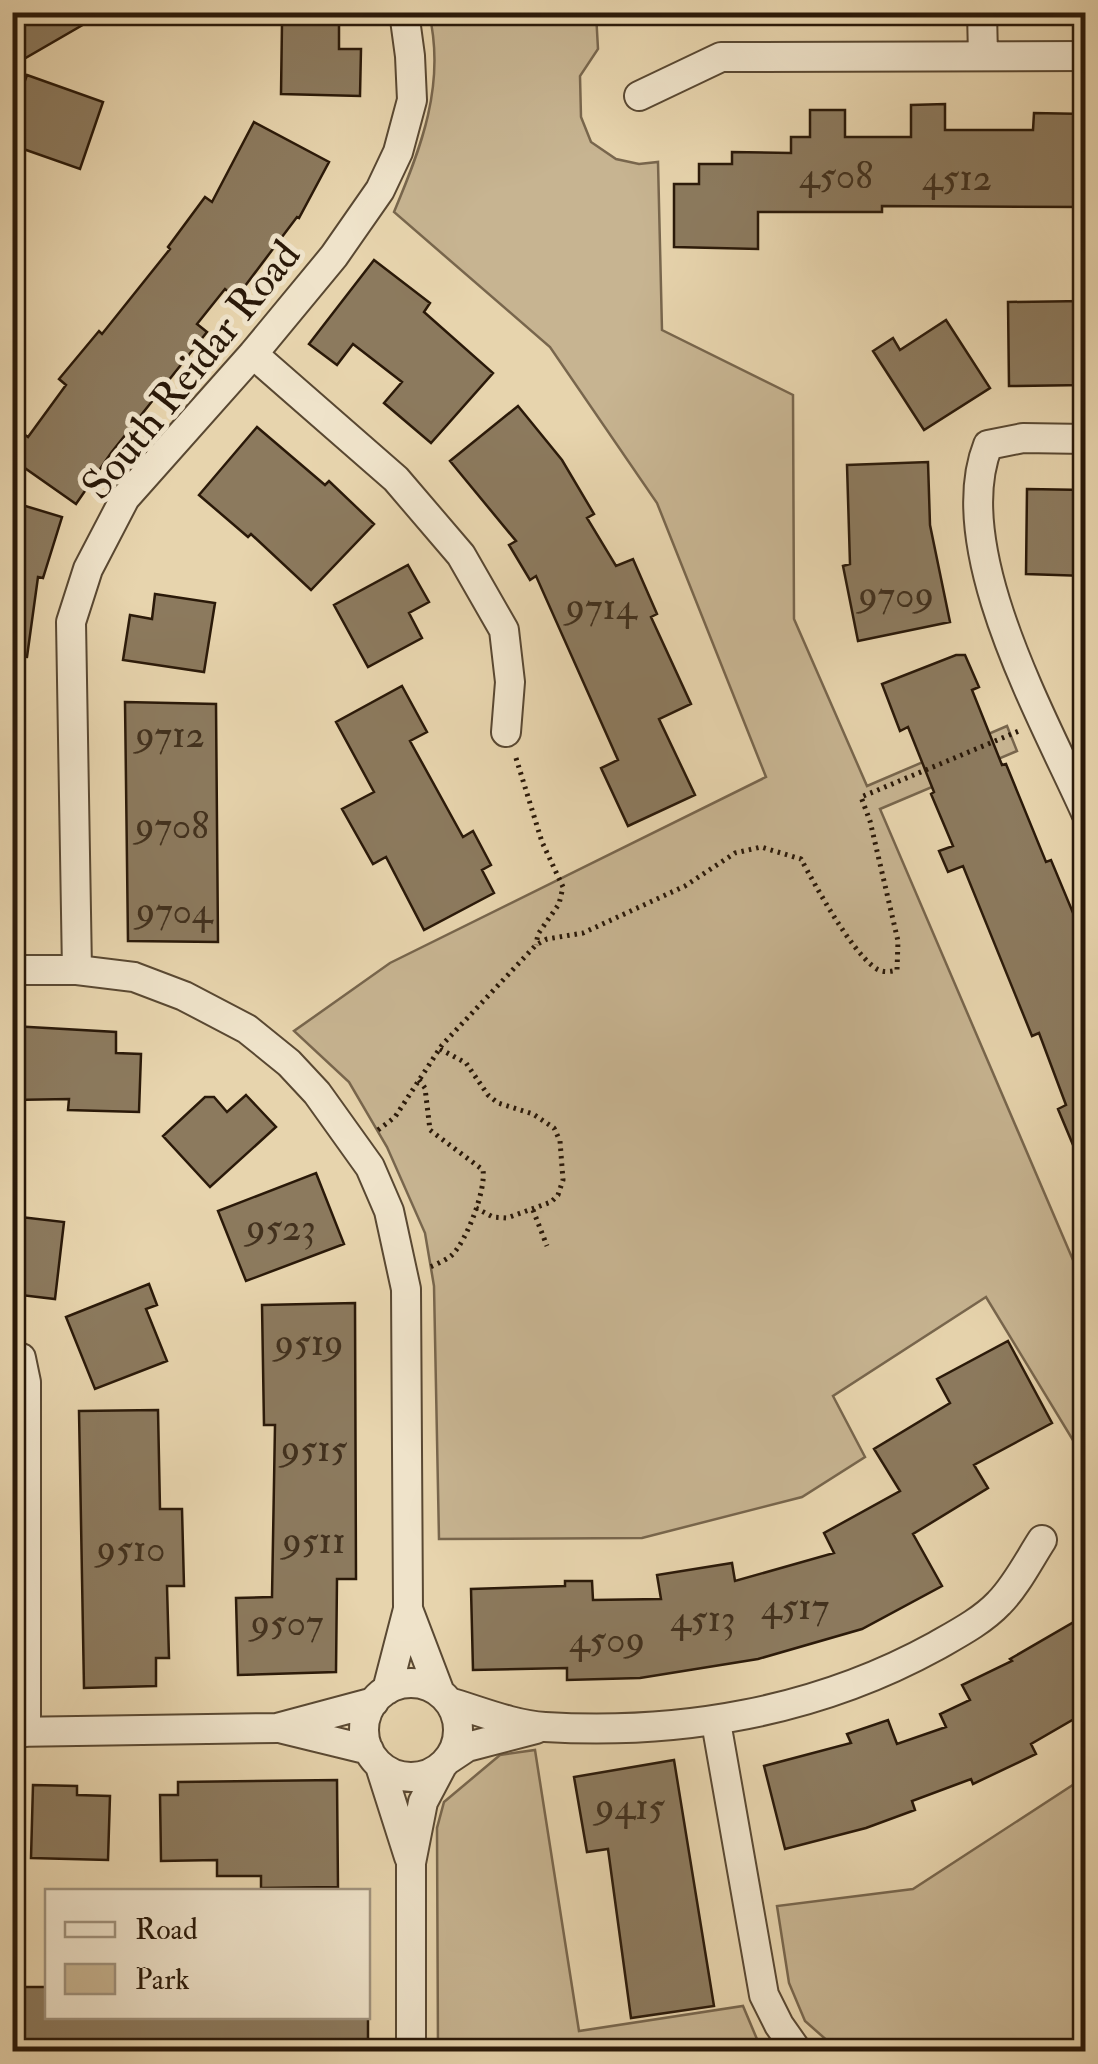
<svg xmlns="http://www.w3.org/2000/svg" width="1098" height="2064" viewBox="0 0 1098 2064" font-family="'IM FELL Double Pica',serif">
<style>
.green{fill:#c7b491;stroke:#78664d;stroke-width:2.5}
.building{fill:#8c7a5e;stroke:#2a1909;stroke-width:2.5}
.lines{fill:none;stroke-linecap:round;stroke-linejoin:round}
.minor-casing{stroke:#594832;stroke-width:32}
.path{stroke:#2a1909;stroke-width:5;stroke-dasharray:2.5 5;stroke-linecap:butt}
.minor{stroke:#efe3ca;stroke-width:28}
.labels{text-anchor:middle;stroke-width:10;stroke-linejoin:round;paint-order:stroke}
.number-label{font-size:38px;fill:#42311e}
.street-label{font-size:42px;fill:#2a1909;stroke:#efe3ca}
</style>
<rect width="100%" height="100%" fill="#e7d4ad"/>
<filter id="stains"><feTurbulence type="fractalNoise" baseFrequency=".002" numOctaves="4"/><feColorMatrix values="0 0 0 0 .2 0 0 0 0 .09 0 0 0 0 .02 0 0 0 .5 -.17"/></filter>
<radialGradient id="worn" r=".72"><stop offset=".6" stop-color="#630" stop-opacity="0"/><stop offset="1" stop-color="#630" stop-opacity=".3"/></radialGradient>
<path class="green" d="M 429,13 L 596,13 L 598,49 L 580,76 L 581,117 L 591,142 L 616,159 L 639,164 L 658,162 L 662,330 L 793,395 L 794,619 L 867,786 L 1007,726 L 1017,751 L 880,809 L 1085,1288 L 1085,1460 L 986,1297 L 833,1396 L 865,1457 L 802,1497 L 642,1538 L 439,1539 L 434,1286 L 425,1233 L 387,1147 L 349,1082 L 294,1031 L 390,963 L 766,777 L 657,503 L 550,347 L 394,212 C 421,148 446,84 429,13 Z
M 535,1750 L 579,2031 L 743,2006 L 762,2051 L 438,2051 L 437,1828 L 444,1802 L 500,1755 Z
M 1085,1777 L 1085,2051 L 839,2051 L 805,2021 L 789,1983 L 777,1906 L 913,1889 Z"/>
<path class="building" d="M 12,12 L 105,12 L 22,60 L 12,44 Z
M 282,23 L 339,24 L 339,49 L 361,49 L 360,96 L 281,94 Z
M 27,75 L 103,102 L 80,169 L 12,145 L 12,116 Z
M 945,104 L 945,130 L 1033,130 L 1034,113 L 1086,114 L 1086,207 L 882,206 L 882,212 L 758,212 L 758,249 L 674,247 L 674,184 L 699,184 L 699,164 L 732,164 L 732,152 L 791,153 L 791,137 L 810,137 L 810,110 L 845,110 L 845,137 L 911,137 L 911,105 Z
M 254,122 L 329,162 L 299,218 L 297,217 L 236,298 L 225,289 L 197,324 L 207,332 L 111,453 L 76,504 L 12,459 L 12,426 L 28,437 L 66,385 L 59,379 L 99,331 L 102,334 L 170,249 L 168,247 L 205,197 L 212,202 Z
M 374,260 L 430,303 L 424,312 L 493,373 L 431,443 L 384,403 L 402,382 L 353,344 L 337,365 L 309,344 Z
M 1084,301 L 1085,385 L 1009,386 L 1008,302 Z
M 946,320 L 990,388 L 924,430 L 873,351 L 893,338 L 900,350 Z
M 518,406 L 562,460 L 594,514 L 587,518 L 616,566 L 633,559 L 657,614 L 651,617 L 691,704 L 659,719 L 695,795 L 628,826 L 601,768 L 618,760 L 536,576 L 530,580 L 509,545 L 516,541 L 450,461 Z
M 257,427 L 325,485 L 329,481 L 374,524 L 311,590 L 251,534 L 248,537 L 199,495 Z
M 928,462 L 930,525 L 950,622 L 858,641 L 843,566 L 850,564 L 847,465 Z
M 1027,489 L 1086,490 L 1086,576 L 1026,574 Z
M 12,502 L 62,517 L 43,578 L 38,577 L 27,657 L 12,656 Z
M 408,565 L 429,602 L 409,613 L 422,638 L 368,667 L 334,605 Z
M 155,594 L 215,603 L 204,672 L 123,660 L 130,615 L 152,619 Z
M 956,655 L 965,655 L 979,687 L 972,690 L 1002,765 L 1006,764 L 1046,862 L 1051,860 L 1086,944 L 1086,1176 L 1058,1109 L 1066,1105 L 1039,1033 L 1032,1036 L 963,866 L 948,872 L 939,851 L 953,846 L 931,794 L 934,792 L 908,727 L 900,731 L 882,684 Z
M 402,686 L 427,732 L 410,741 L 463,837 L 473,831 L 491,865 L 482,870 L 494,893 L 424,930 L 386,857 L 373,864 L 342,809 L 374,792 L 336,722 Z
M 125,702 L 216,704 L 218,942 L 128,941 Z
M 12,1026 L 116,1032 L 116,1053 L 141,1054 L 139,1112 L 68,1110 L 69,1099 L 12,1100 Z
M 246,1095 L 276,1127 L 210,1187 L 163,1136 L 205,1097 L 214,1097 L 227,1112 Z
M 316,1173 L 344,1244 L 246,1281 L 218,1211 Z
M 12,1216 L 64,1222 L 55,1299 L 12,1294 Z
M 149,1284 L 157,1305 L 146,1309 L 167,1361 L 95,1389 L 66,1317 Z
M 355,1303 L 356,1579 L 337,1579 L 336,1672 L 238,1675 L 236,1598 L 272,1597 L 275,1425 L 264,1425 L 262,1305 Z
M 1008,1341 L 1052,1423 L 974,1465 L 988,1488 L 913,1534 L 942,1586 L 862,1629 L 758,1659 L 640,1678 L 567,1680 L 567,1668 L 473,1670 L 471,1589 L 565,1586 L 565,1581 L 592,1581 L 593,1600 L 661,1599 L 657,1575 L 732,1563 L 735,1581 L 834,1553 L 824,1533 L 900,1491 L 874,1449 L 950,1403 L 937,1379 Z
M 158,1410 L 160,1509 L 182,1509 L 184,1586 L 167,1586 L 169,1658 L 156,1658 L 156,1686 L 84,1688 L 79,1411 Z
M 1086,1615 L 1086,1712 L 1031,1744 L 1036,1754 L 973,1784 L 971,1779 L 912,1801 L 915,1810 L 866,1828 L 785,1849 L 764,1766 L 851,1743 L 847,1734 L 888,1720 L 897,1744 L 946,1727 L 940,1714 L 970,1700 L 962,1685 L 1012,1661 L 1010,1659 Z
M 674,1760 L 714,2006 L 631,2018 L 608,1849 L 587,1852 L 574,1777 Z
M 337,1780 L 338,1887 L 261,1888 L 261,1876 L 217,1876 L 217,1860 L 161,1861 L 160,1795 L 178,1795 L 178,1782 Z
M 33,1785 L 77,1786 L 77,1795 L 110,1796 L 108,1860 L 31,1858 Z
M 12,1987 L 48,1987 L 48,2016 L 368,2016 L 368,2052 L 12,2052 Z"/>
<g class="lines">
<g class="minor-casing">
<path id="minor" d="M 982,12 L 983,56
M 639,96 L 721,57 L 1086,56
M 253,354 L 396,479 L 461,555 L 504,630 L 510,682 L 506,732
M 1086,439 L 1023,438 L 988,445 C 947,548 1043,717 1086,813
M 12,970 L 77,970 L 134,977 L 184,996 L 247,1029 L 289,1063 L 317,1093 L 370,1167 L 389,1211 L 406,1289 L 408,1609 L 387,1690
M 77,970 L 71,622 L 88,569 L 125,498 L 253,354 L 334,256 L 380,190 L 398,152 L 412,100 L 410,56 L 404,12
M 12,1355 L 21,1358 L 26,1382 L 26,1732
M 408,1609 L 440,1693
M364 1730a47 47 0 1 1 94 0a47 47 0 1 1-94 0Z
M 449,1702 C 480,1711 513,1725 545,1727 C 681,1735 816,1712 936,1646 C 957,1634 982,1621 999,1603 C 1016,1586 1029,1560 1042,1540
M 716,1722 L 764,1995 L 779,2025 L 798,2052
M 283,1729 L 369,1750
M 12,1732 L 277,1728 L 374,1702
M 449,1759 L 467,1747 L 536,1729
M 380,1766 L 409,1857
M 411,2052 L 411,1863 L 423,1802 L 442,1766"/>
</g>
<path class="path" d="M 516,758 L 542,842 L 563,887 L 559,904 L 538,934 L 536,945
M 440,1049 L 466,1063 L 488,1095 L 498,1103 L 533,1114 L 554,1128 L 560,1141 L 563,1180 L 558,1195 L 551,1202 L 507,1218 L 493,1217 L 476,1208
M 419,1080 L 425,1088 L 430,1130 L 483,1170 C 486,1190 467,1240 452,1255 C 446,1260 437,1264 430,1267
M 378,1130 L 395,1117 L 442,1045 L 536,945 L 547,939 L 583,933 L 685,886 L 735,853 L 761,847 L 801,859 C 816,887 850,949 874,967 C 881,973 889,972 897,970 L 898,941 L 870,821 L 861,797 L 1019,731
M 533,1210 L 547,1246"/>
<use href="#minor" class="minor"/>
</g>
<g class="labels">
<g class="number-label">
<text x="836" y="188">4508</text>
<text x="957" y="190">4512</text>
<text x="896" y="607">9709</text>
<text x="601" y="619">9714</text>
<text x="170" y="747">9712</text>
<text x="172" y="838">9708</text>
<text x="174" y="923">9704</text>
<text x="281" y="1240">9523</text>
<text x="309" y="1355">9519</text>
<text x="314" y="1461">9515</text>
<text x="314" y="1553">9511</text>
<text x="131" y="1561">9510</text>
<text x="795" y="1619">4517</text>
<text x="703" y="1631">4513</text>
<text x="287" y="1635">9507</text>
<text x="607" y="1652">4509</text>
<text x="630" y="1819">9415</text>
</g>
<g class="street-label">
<text transform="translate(190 369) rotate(-51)" y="15">South Reidar Road</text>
</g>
</g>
<rect width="1098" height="2064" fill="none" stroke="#e7d4ad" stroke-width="50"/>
<rect x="15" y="15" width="1068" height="2034" fill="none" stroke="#2a1909" stroke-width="5"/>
<rect x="25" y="25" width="1048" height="2014" fill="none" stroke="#2a1909" stroke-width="2.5"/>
<rect x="45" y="1889" width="325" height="130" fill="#efe3ca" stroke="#a0927d" stroke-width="2.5"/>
<rect x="65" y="1922" width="50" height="15" fill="#efe3ca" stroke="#a0927d" stroke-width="2.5"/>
<text x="135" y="1939" font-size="30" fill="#2a1909">Road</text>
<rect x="65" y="1964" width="50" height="30" fill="#c7b491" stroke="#a0927d" stroke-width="2.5"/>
<text x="135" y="1989" font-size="30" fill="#2a1909">Park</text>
<rect width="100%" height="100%" filter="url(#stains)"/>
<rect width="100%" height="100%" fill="url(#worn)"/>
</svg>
